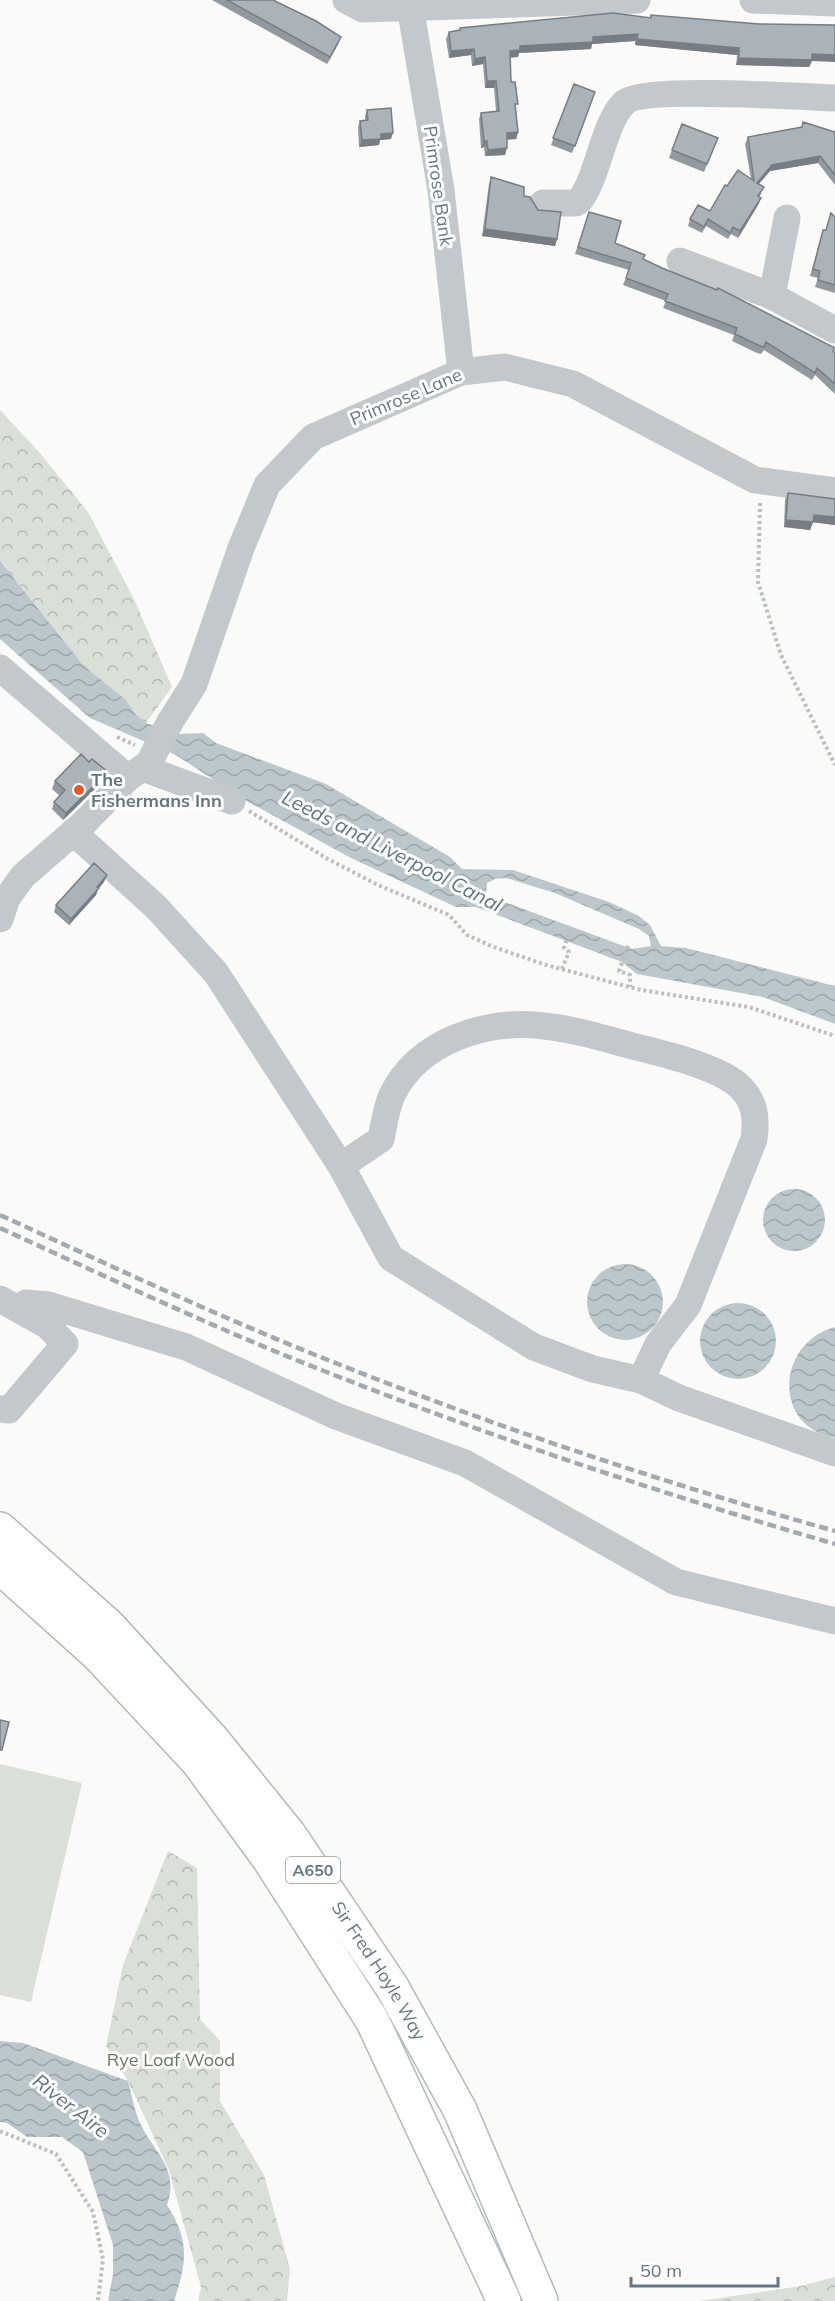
<svg xmlns="http://www.w3.org/2000/svg" width="835" height="2301" viewBox="0 0 835 2301" font-family="Mulish,sans-serif">
<style>
.forest{fill:url(#forest-crowns)}
.pitch{fill:#dadfd7}
.water{fill:url(#water-waves);fill-rule:evenodd}
.lines{fill:none;stroke-linecap:round;stroke-linejoin:round}
.highway-casing{stroke:#b4b9bd;stroke-width:36}
.path{stroke:#bbbfc2;stroke-width:4;stroke-dasharray:3 3;stroke-linecap:butt}
.minor{stroke:#c3c8cc;stroke-width:27}
.highway{stroke:#fff;stroke-width:33}
.rail{stroke:#a2aab0;stroke-width:4.5;stroke-dasharray:9 4.5;stroke-linecap:butt}
.minor-bridge{stroke:#c3c8cc;stroke-width:27}
.wall{fill:#929a9f}
.shaded-wall{fill:#777d82}
.building{fill:#aab3b9;stroke:#777d82;stroke-width:1.5}
.poi-dot{fill:#e4572e;stroke:#fff;stroke-width:2}
.labels{text-anchor:middle;stroke-width:6;stroke-linejoin:round;paint-order:stroke}
.shield{fill:#fff;stroke:#939fa8;stroke-width:1.5}
.shield-label{font-size:16px;font-weight:bold;fill:#657683}
.street-label{font-size:18px;fill:#657683;stroke:#fff}
.poi-label{font-size:18px;font-weight:bold;fill:#657683;stroke:#fff;text-anchor:start}
.park-label{font-size:18px;fill:#687a64;stroke:#fff}
.water-label{font-size:20px;font-style:italic;fill:#60757c;stroke:#fff}
</style>
<defs>
<pattern id="forest-crowns" width="20" height="18" patternUnits="userSpaceOnUse" patternTransform="scale(1.5)"><rect width="20" height="18" fill="#dadfd7"/><path d="M2 6a3 3 0 1 1 6 0M12 15a3 3 0 1 1 6 0" fill="none" stroke="#b4b9b4"/></pattern>
<pattern id="water-waves" width="16" height="10" patternUnits="userSpaceOnUse" patternTransform="scale(1.5)"><rect width="16" height="10" fill="#bbc7cb"/><path d="M0 5q4-4 8 0t8 0" fill="none" stroke="#9ca6aa"/></pattern>
</defs>
<rect width="100%" height="100%" fill="#fafaf8"/>
<path class="forest" d="M 0,410 L 39,452 L 88,512 L 134,599 L 172,687 L 146,723 L 136,715 L 126,700 L 84,666 L 0,561 Z
M 168,1851 L 197,1868 L 200,2019 L 220,2041 L 220,2101 L 264,2175 L 290,2269 L 287,2301 L 198,2301 L 201,2287 L 169,2170 L 128,2081 L 106,2046 L 123,1965 Z
M 835,2277 L 835,2301 L 699,2301 L 801,2286 Z"/>
<path class="pitch" d="M 0,1764 L 82,1783 L 31,2002 L 0,1995 Z"/>
<path class="water" d="M 0,561 L 84,666 L 126,700 L 136,715 L 146,723 L 178,734 L 203,733 L 216,743 L 326,784 L 450,857 L 462,869 L 513,870 L 609,902 L 639,916 L 650,925 L 661,946 L 686,948 L 835,986 L 835,1024 L 763,997 L 637,974 L 622,962 L 476,907 L 456,907 L 351,858 L 243,799 L 176,755 L 90,718 L 0,639 ZM 506,878 L 555,893 L 639,929 L 649,936 L 651,946 L 632,949 L 486,895 L 487,883 L 495,879 Z
M763 1220a31 31 0 1 1 62 0a31 31 0 1 1-62 0Z
M587 1302a38 38 0 1 1 76 0a38 38 0 1 1-76 0Z
M700 1341a38 38 0 1 1 76 0a38 38 0 1 1-76 0Z
M 835,1327 L 835,1438 C 772,1427 776,1343 835,1327 Z
M 0,2041 L 23,2043 L 128,2081 C 132,2096 135,2114 142,2127 C 157,2156 179,2169 167,2205 C 190,2241 187,2262 174,2301 L 108,2301 L 113,2274 L 113,2245 L 83,2152 L 62,2137 L 27,2137 L 7,2123 L 0,2122 Z"/>
<g class="lines">
<g class="highway-casing">
<g id="highway">
<path id="s1" d="M 0,1529 L 109,1626 L 213,1740 L 289,1834 L 392,1987 L 460,2110 L 541,2301"/>
<path d="M 0,1567 L 97,1654 L 198,1762 L 269,1859 L 372,2020 L 504,2301"/>
</g>
</g>
<path class="path" d="M 760,503 L 758,582 L 781,655 L 835,765
M 117,737 L 135,745
M 249,811 L 328,859 L 378,885 L 449,915 L 467,935 L 491,946 L 546,965 L 641,990 L 749,1007 L 835,1036
M 628,946 L 619,971 L 630,975 L 630,987
M 562,969 L 569,952 L 564,948 L 571,926
M 0,2131 L 56,2154 L 93,2212 L 103,2259 L 98,2301"/>
<path class="minor" d="M 346,0 L 363,9 L 637,0
M 409,0 L 441,190 L 461,372
M 753,0 L 835,3
M 543,203 L 576,203 L 580,200 C 599,175 603,124 624,103 C 641,86 803,97 835,98
M 680,261 L 772,296 L 835,330
M 772,296 L 787,218
M 0,668 L 128,778
M 170,722 L 194,684 L 241,548 L 267,485 L 313,437 L 461,372 L 505,367 L 573,384 L 755,480 L 835,491
M 143,768 L 232,801
M 73,832 L 156,907 L 216,973 L 341,1166 L 391,1258 L 534,1347 L 593,1369 L 641,1380 L 679,1398 L 835,1453
M 0,919 L 7,898 L 23,876 L 83,824 L 128,778 L 149,763
M 341,1166 L 381,1139 C 384,1125 386,1108 392,1095 C 419,1040 487,1019 544,1026 C 573,1029 603,1038 632,1046 C 661,1053 716,1066 738,1085 C 755,1100 757,1118 754,1139 L 688,1305 L 658,1344 L 641,1380
M 0,1299 L 48,1326 L 65,1344 L 9,1410 L 0,1409
M 20,1310 L 26,1303 L 48,1305 L 186,1347 L 336,1416 L 465,1463 L 676,1582 L 835,1621"/>
<use href="#highway" class="highway"/>
<path class="rail" d="M 0,1215 C 109,1265 217,1316 328,1360 C 493,1426 664,1483 835,1531
M 0,1228 C 107,1277 214,1328 324,1371 C 491,1437 662,1494 835,1544"/>
<path class="minor-bridge" d="M 149,763 L 170,722"/>
</g>
<path class="wall" d="M 212,0 L 273,0 L 341,37 L 338,44 L 327,64 Z
M 651,15 L 812,61 L 809,67 L 736,65 L 737,55 L 635,45 L 635,41 L 592,44 L 591,49 L 519,53 L 518,57 L 510,57 L 511,82 L 516,109 L 518,132 L 516,139 L 507,139 L 505,155 L 485,156 L 484,147 L 481,148 L 479,119 L 481,113 L 496,111 L 494,88 L 485,88 L 483,64 L 472,66 L 471,55 L 449,58 L 446,39 L 449,32 L 459,31 L 460,28 L 650,18 Z
M 574,84 L 595,92 L 572,153 L 551,145 Z
M 367,110 L 391,139 L 380,140 L 379,145 L 359,147 L 358,127 L 360,121 L 365,120 L 365,116 Z
M 682,124 L 718,138 L 704,172 L 669,158 Z
M 835,132 L 835,185 L 818,163 L 770,171 L 759,184 L 761,194 L 759,197 L 761,198 L 758,205 L 738,238 L 731,234 L 728,239 L 706,226 L 702,233 L 688,226 L 690,219 L 710,211 L 727,186 L 751,179 L 745,144 L 748,137 Z
M 491,177 L 524,196 L 557,239 L 555,246 L 482,236 L 489,184 Z
M 589,212 L 615,243 L 643,259 L 833,351 L 835,353 L 835,394 L 815,375 L 812,380 L 764,350 L 761,354 L 757,353 L 732,341 L 734,335 L 663,308 L 666,301 L 623,285 L 629,270 L 575,254 Z
M 831,213 L 834,217 L 835,215 L 835,293 L 815,287 L 818,278 L 810,276 L 821,237 L 823,230 L 826,230 Z
M 788,493 L 835,499 L 835,525 L 813,522 L 810,530 L 784,527 L 785,500 Z
M 89,762 L 108,772 L 105,779 L 63,820 L 52,809 L 54,802 L 60,796 L 52,789 L 55,781 Z
M 104,882 L 98,889 L 96,895 L 69,925 L 54,912 L 56,905 Z"/>
<path class="shaded-wall" d="M 638,34 L 635,41 L 592,44 L 591,49 L 519,53 L 518,57 L 507,58 L 510,51 L 520,46 L 593,37 Z
M 341,37 L 338,44 L 327,64 L 330,57 Z
M 637,39 L 739,48 L 737,55 L 635,45 Z
M 474,49 L 471,55 L 449,58 L 451,51 Z
M 812,54 L 835,55 L 835,62 L 812,61 L 809,67 L 736,65 L 739,58 Z
M 485,57 L 483,64 L 472,66 L 475,59 Z
M 487,81 L 496,81 L 494,88 L 485,88 Z
M 518,132 L 516,139 L 505,140 L 507,133 Z
M 393,133 L 391,139 L 380,140 L 379,145 L 359,147 L 362,140 L 381,134 Z
M 484,141 L 487,141 L 484,147 L 481,148 Z
M 507,148 L 505,155 L 485,156 L 488,150 Z
M 820,156 L 818,163 L 770,171 L 754,189 L 757,183 L 772,165 Z
M 761,198 L 758,205 L 738,238 L 740,231 Z
M 485,229 L 557,239 L 555,246 L 482,236 Z
M 814,515 L 835,517 L 835,525 L 811,522 Z
M 786,520 L 813,522 L 810,530 L 784,527 Z
M 108,772 L 105,779 L 63,820 L 66,813 Z
M 107,875 L 104,882 L 98,889 L 96,895 L 69,925 L 71,919 Z"/>
<path class="building" d="M 227,0 L 273,0 L 316,21 L 341,37 L 330,57 Z
M 613,13 L 651,18 L 651,15 L 759,24 L 835,25 L 835,55 L 812,54 L 812,60 L 739,58 L 739,48 L 637,39 L 638,34 L 593,37 L 593,42 L 520,46 L 520,50 L 510,51 L 511,82 L 515,82 L 518,104 L 515,104 L 518,132 L 507,133 L 507,148 L 488,150 L 487,141 L 484,141 L 481,113 L 499,111 L 496,81 L 487,81 L 485,57 L 475,59 L 474,49 L 451,51 L 449,32 L 460,30 L 460,28 Z
M 574,84 L 595,92 L 575,146 L 553,138 Z
M 391,108 L 393,133 L 381,134 L 381,139 L 362,140 L 360,121 L 368,120 L 367,110 Z
M 803,122 L 835,132 L 835,175 L 820,156 L 772,165 L 757,183 L 764,187 L 758,196 L 761,198 L 740,231 L 733,227 L 730,233 L 708,219 L 704,227 L 690,219 L 698,205 L 710,211 L 725,185 L 727,186 L 738,170 L 754,181 L 748,137 L 802,127 Z
M 682,124 L 718,138 L 707,164 L 672,150 Z
M 491,177 L 524,187 L 524,196 L 530,197 L 538,210 L 561,212 L 557,239 L 485,229 Z
M 589,212 L 621,221 L 615,243 L 645,255 L 643,259 L 662,268 L 717,290 L 718,288 L 835,348 L 833,351 L 835,353 L 835,384 L 817,368 L 815,373 L 766,342 L 764,347 L 760,346 L 735,334 L 737,328 L 665,301 L 668,294 L 626,278 L 631,263 L 578,247 Z
M 831,213 L 835,217 L 835,285 L 818,280 L 820,271 L 813,269 L 823,230 L 826,230 Z
M 788,493 L 835,499 L 835,517 L 814,515 L 813,522 L 786,520 Z
M 81,754 L 89,762 L 92,759 L 108,772 L 66,813 L 54,802 L 65,790 L 55,781 Z
M 94,863 L 107,875 L 97,887 L 99,888 L 71,919 L 56,905 Z
M 0,1720 L 9,1722 L 2,1750 L 0,1750 Z"/>
<circle class="poi-dot" cx="79" cy="790" r="6"/>
<g class="labels">
<rect class="shield" x="286" y="1857" width="54" height="26" rx="4.5"/>
<g class="shield-label">
<text x="313" y="1876">A650</text>
</g>
<g class="street-label">
<text transform="translate(438 186) rotate(82)" y="6">Primrose Bank</text>
<text transform="translate(406 397) rotate(-23)" y="6">Primrose Lane</text>
<text dy="6" stroke="none"><textPath href="#s1" startOffset="585">Sir Fred Hoyle Way</textPath></text>
</g>
<g class="poi-label">
<text x="91" y="786">The<tspan x="91" dy="21">Fishermans Inn</tspan></text>
</g>
<g class="park-label">
<text x="171" y="2066">Rye Loaf Wood</text>
</g>
<g class="water-label">
<text transform="translate(392 851) rotate(27)" y="7">Leeds and Liverpool Canal</text>
<text transform="translate(71 2106) rotate(38)" y="7">River Aire</text>
</g>
</g>
<path d="M631 2277v9h147v-9" fill="none" stroke="#657683" stroke-width="3"/>
<text x="640" y="2277" font-size="18" fill="#657683" stroke="#ffffff" stroke-width="4.5" paint-order="stroke">50 m</text>
</svg>
